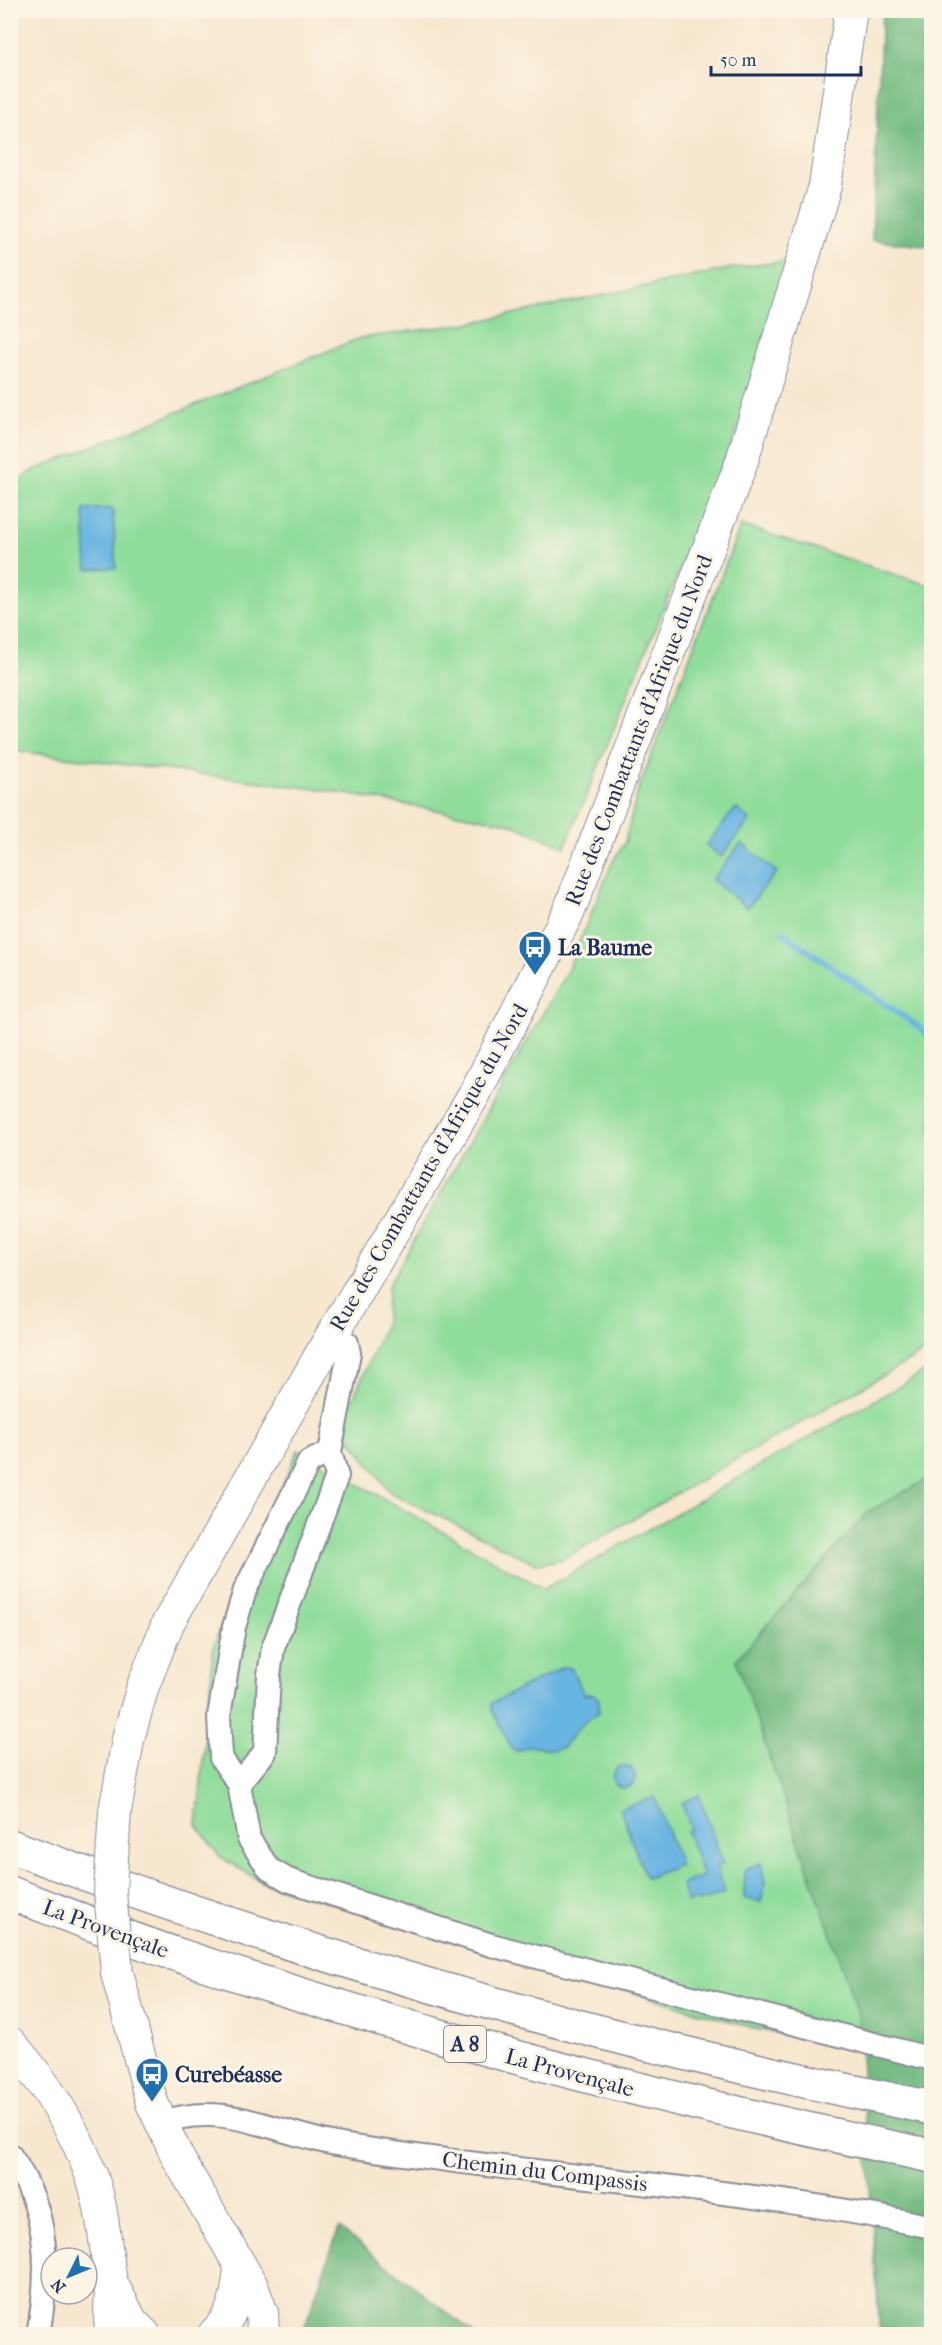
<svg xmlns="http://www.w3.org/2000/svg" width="942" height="2345" viewBox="0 0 942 2345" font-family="'IM FELL French Canon',serif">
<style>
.green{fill:#90dd9b;stroke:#56867c;stroke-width:1.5}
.forest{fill:#74bc83;stroke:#487670;stroke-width:1.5}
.water{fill:#69b5e2;stroke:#4272a0;stroke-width:1.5}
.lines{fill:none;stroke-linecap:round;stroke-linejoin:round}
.stream{stroke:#69b5e2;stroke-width:6}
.street-casing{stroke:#898b96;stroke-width:26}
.secondary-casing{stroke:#898b96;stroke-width:34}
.highway-casing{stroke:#898b96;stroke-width:36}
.street{stroke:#fff;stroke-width:22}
.secondary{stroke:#fff;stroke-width:32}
.highway{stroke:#fff;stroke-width:33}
.secondary-bridge-casing{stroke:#898b96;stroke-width:34;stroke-linecap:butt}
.secondary-bridge{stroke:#fff;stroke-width:32}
.labels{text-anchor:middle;stroke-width:6;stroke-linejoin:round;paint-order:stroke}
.shield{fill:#fcf5e5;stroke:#5e6a86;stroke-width:1.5}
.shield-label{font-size:21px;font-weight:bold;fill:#1b2f5e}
.street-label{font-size:22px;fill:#1b2f5e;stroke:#fcf5e5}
.poi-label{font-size:22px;font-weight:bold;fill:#1b2f5e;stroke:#fcf5e5;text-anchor:start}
</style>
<rect width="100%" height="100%" fill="#fcf5e5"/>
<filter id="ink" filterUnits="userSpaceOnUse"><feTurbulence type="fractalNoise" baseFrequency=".0167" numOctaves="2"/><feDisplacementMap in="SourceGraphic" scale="12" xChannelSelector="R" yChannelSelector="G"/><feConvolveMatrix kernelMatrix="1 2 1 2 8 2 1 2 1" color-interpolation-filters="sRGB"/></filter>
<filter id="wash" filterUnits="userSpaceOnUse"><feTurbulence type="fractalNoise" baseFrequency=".008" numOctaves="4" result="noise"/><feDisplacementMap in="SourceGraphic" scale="24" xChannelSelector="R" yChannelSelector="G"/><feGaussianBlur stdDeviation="1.35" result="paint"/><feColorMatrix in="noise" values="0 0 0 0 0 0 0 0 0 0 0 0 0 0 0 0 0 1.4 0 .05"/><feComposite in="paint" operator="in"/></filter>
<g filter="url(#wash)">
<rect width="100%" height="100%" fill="#f7e7cf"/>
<path class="green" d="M 787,261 L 743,416 L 565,847 L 508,823 L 324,790 L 11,750 L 11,488 L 32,471 L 360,338 L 465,324 L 733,268 Z
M 741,525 L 931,586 L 931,1348 L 563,1559 L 537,1564 L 391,1493 L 341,1427 L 385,1324 L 388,1286 L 567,971 L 612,863 L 625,842 L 638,790 Z
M 931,1368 L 931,2057 L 760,2030 L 261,1882 L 219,1856 L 197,1825 L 214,1644 L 298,1450 L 544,1589 Z"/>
<path class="forest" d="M 882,11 L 931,11 L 931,247 L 872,240 Z
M 931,1477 L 931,2334 L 880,2334 L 858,2013 L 736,1660 L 869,1511 Z
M 339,2228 L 475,2334 L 302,2334 Z"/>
<path class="water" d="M 113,508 L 116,568 L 87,569 L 84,510 Z
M 736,808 L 750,820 L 721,857 L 706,845 Z
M 741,843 L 777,872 L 747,908 L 712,880 Z
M 563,1667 L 571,1668 L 584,1694 L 593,1694 L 599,1699 L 599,1712 L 582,1724 L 563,1747 L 553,1750 L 530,1746 L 516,1751 L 512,1749 L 492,1710 L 492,1703 Z
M613 1777a11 11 0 1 1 22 0a11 11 0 1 1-22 0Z
M 699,1795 L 723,1864 L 716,1866 L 725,1893 L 698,1902 L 697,1899 L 687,1902 L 681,1884 L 703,1876 L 687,1831 L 691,1829 L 682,1803 Z
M 655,1797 L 680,1865 L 646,1878 L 620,1809 Z
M 761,1863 L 765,1883 L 761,1902 L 744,1898 L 745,1869 Z"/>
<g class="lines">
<path class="stream" d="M 783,933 L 920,1028 L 932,1039"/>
</g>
</g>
<g filter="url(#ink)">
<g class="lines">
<g class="street-casing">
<path id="street" d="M 330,1452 L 309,1462 L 245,1590 L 234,1627 L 219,1716 L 221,1758 L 239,1784 L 249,1839 L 269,1869 L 288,1880 L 491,1945 L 932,2059
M 239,1784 L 265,1752 L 269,1675 L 273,1648 L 337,1476 L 330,1452 L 349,1353 L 347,1343 L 332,1335
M 160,2123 C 227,2099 277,2135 342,2145 C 538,2177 737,2186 932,2227
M 10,2155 C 50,2211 50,2270 38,2334"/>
</g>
<g class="secondary-casing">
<path id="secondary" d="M 115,1811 L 129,1735 L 143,1686 L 168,1623 L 332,1335 L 475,1093 L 569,911 L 741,464 L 825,186 L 851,10
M 117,1973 L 152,2103 L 178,2158 L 251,2284 L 262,2313 L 263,2334
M 10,2043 C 46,2083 76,2130 93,2180 C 103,2210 105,2244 110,2275 C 113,2295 107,2314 112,2334
M 111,2282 L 132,2322 L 144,2334
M 214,2334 C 235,2314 238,2294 240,2266"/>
</g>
<g class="highway-casing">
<path id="highway" d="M 10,1846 C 308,1959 619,2045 932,2108
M 10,1893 C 66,1914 121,1936 178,1955 C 425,2038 676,2103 932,2156"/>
</g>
<use href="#street" class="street"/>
<use href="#secondary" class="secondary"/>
<use href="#highway" class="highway"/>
<g class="secondary-bridge-casing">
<path id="secondary-bridge" d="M 115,1811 L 110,1891 L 117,1973"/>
</g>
<use href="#secondary-bridge" class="secondary-bridge"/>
</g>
</g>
<defs>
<g id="bus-pin" transform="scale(1.725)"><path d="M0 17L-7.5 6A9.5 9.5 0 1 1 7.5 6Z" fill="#1f6fb2" stroke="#fcf5e5"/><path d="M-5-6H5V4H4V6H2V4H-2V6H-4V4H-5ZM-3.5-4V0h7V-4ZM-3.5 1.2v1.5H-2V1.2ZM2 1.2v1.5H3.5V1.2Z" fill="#fff"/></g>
</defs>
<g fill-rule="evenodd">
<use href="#bus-pin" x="535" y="947"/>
<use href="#bus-pin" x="152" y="2074"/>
</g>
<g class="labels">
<rect class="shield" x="444" y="2026" width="42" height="36" rx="4.5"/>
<g class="shield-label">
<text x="465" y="2051">A 8</text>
</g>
<g class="street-label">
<text transform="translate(638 730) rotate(-69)" y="8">Rue des Combattants d'Afrique du Nord</text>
<text transform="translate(428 1167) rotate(-60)" y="8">Rue des Combattants d'Afrique du Nord</text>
<text transform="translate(106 1928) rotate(20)" y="8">La Provençale</text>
<text transform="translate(570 2072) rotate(15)" y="8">La Provençale</text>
<text transform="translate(545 2171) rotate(7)" y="8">Chemin du Compassis</text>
</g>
<g class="poi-label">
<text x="558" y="955">La Baume</text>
<text x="175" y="2082">Curebéasse</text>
</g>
</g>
<rect width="942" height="2345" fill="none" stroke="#fcf5e5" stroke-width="36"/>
<g transform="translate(69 2276) rotate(227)"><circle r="28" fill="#fcf5e5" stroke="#a2a6af" stroke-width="1.5"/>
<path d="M0-4.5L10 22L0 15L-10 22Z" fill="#1f6fb2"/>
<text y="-9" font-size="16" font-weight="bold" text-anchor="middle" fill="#1b2f5e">N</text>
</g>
<path d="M711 66v9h150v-9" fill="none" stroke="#1b2f5e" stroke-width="3"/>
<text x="720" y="66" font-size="18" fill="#1b2f5e" stroke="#fcf5e5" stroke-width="4.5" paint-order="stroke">50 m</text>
</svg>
